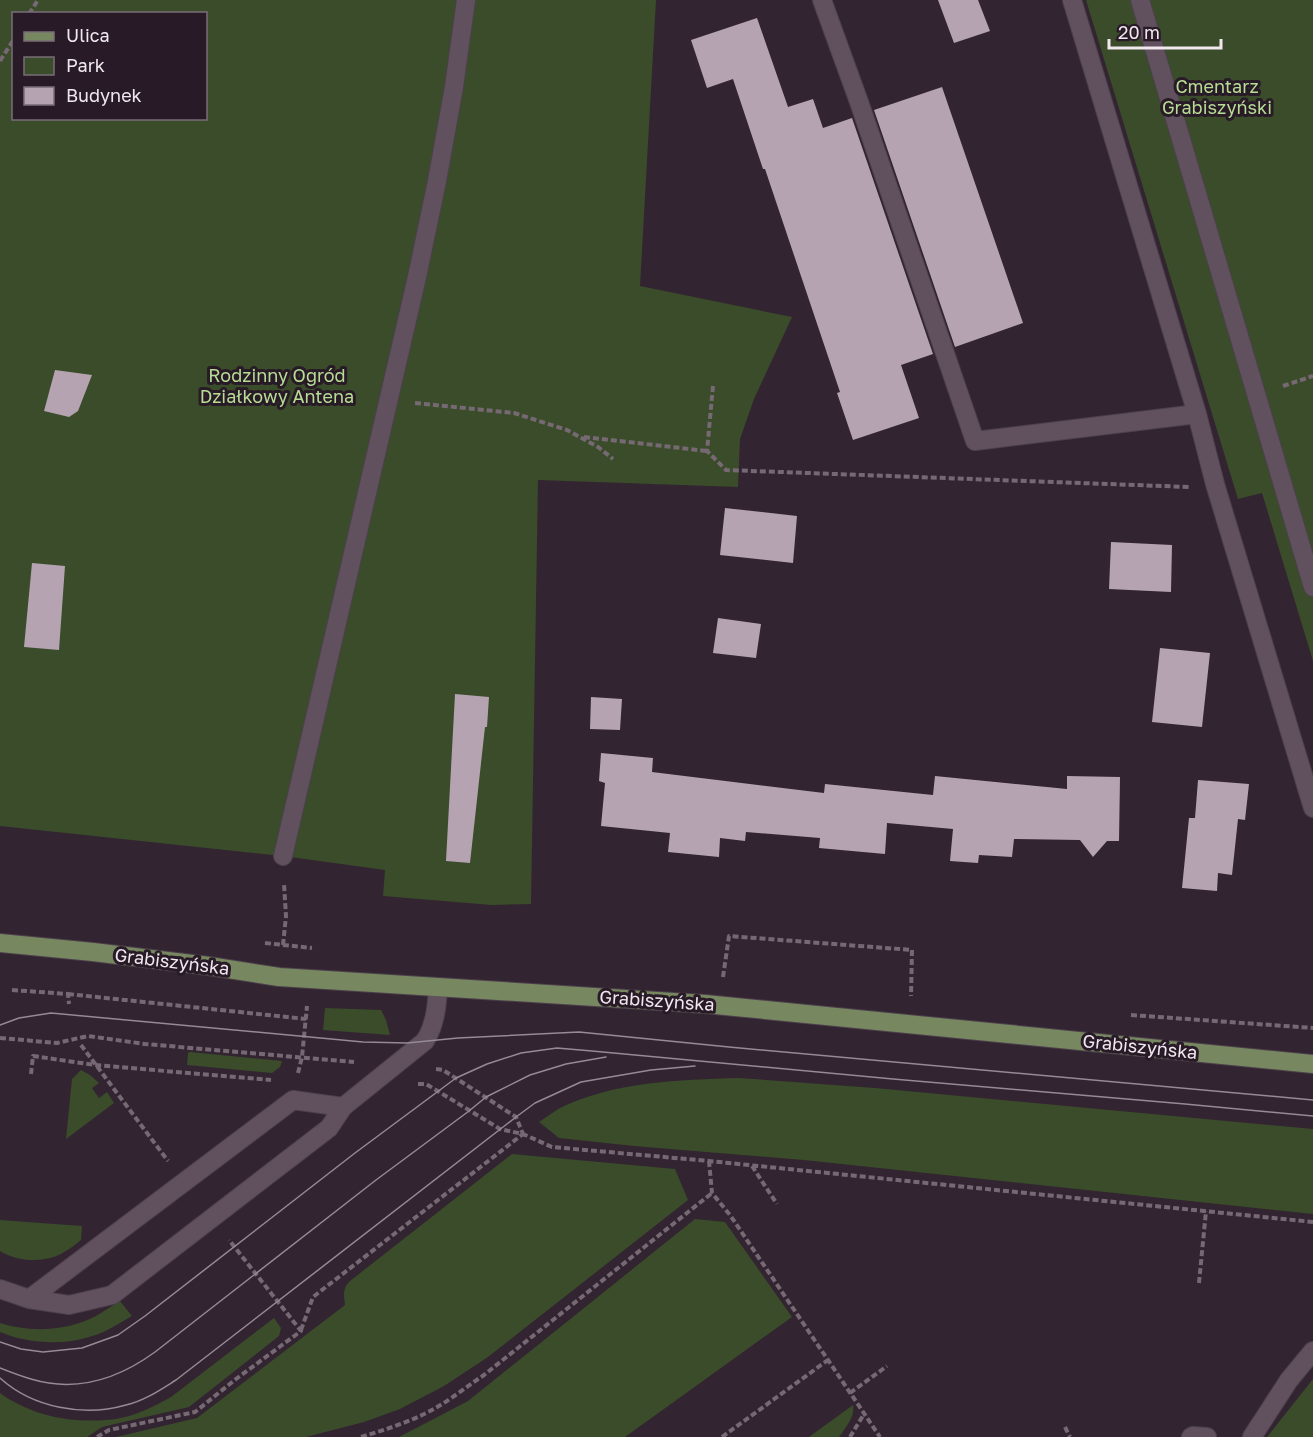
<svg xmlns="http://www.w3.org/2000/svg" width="1313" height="1437" viewBox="0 0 1313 1437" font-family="'Golos Text',sans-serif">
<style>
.green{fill:#3a4c2a;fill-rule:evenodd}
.building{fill:#b5a3b2}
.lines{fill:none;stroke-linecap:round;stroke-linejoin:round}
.minor-casing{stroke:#4d414c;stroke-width:20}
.major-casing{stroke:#4d414c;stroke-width:20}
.path{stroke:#766974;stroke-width:4;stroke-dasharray:6 3;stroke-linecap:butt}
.minor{stroke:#61515f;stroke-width:18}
.major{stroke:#778860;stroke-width:18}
.tram{stroke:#968a94;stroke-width:1.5}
.labels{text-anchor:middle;stroke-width:6;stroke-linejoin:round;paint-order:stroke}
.park-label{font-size:18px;fill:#b7dd94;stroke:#281b27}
.street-label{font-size:18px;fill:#f0e7ef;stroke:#281b27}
</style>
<rect width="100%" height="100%" fill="#332431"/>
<path class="green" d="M 0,0 L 656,0 L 640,286 L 792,317 L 754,399 L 740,439 L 738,487 L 538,480 L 531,904 L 492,905 L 383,896 L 385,870 L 283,856 L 0,826 ZM 14,14 L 206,14 L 206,118 L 14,118 Z
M 1086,0 L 1313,0 L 1313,661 L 1262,493 L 1238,499 Z
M 325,1008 L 381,1010 L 386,1020 L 390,1035 L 323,1030 Z
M 190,1052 L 282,1061 L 280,1067 L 272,1073 L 187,1065 L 188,1053 Z
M 81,1070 L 90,1075 L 99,1083 L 92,1088 L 99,1098 L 107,1092 L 114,1103 L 66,1139 L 72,1079 Z
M 739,1078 L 875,1088 L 1313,1129 L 1313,1214 L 804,1160 L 634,1146 L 559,1138 L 539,1122 C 545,1118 552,1113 558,1109 C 614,1081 679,1080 739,1078 Z
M 512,1154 L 675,1169 L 688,1200 L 488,1357 L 444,1386 L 400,1409 L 364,1422 L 306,1437 L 116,1437 L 197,1418 L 345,1305 C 344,1295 342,1289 350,1281 Z
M 695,1219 L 725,1222 L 792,1317 L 625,1437 L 399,1437 L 468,1401 Z
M 0,1220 L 82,1226 L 81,1240 C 75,1245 68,1250 61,1254 C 42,1263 18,1262 0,1251 Z
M 120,1301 L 132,1316 C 118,1324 105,1333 89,1337 C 62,1346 26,1343 0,1332 L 0,1323 C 30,1333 68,1331 96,1316 C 104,1311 112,1306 120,1301 Z
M 274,1318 L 281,1328 L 279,1336 L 189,1407 L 102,1427 L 87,1437 L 0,1437 L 0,1393 C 30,1415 69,1423 106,1420 C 129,1419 152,1408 171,1397 Z
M 1313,1379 L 1313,1437 L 1267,1437 Z
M 853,1405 C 855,1417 846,1427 839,1437 L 809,1437 Z"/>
<path class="building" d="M 938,0 L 978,0 L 990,31 L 954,43 Z
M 757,18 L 788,107 L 813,99 L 823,128 L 852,118 L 933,354 L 901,365 L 919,418 L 853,440 L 837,393 L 840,392 L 765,169 L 763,169 L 733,79 L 707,88 L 691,40 Z
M 942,87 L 1023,323 L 955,347 L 874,110 Z
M 55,370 L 92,375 L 78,411 L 69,417 L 44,411 Z
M 725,508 L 797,516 L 793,563 L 720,555 Z
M 1111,542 L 1172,545 L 1171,592 L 1109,589 Z
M 32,563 L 65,566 L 59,650 L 24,647 Z
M 718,618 L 761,624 L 756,658 L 713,653 Z
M 1160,648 L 1210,653 L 1202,727 L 1152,722 Z
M 455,694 L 489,697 L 487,727 L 485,727 L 470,863 L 446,861 Z
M 591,697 L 622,699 L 620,730 L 590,729 Z
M 601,753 L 653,758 L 652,772 L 824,793 L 825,784 L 933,795 L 935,776 L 1067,789 L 1067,776 L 1120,777 L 1119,841 L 1107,841 L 1093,857 L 1080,840 L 1014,839 L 1012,857 L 979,855 L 978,863 L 950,861 L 953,829 L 887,823 L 885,854 L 819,848 L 820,838 L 746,832 L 745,841 L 720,838 L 719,857 L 668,852 L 670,833 L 601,826 L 605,783 L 599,781 Z
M 1198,780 L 1249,784 L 1245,820 L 1238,819 L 1232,875 L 1218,873 L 1217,891 L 1182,888 L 1189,818 L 1195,818 Z"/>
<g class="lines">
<g class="minor-casing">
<path id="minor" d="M 822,0 L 859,102 L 975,441 L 1197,414
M 1072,0 L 1197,414 L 1215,484 L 1313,808
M 1140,0 L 1313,587
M 283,856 L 417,277 L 437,181 L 454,87 L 466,0
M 0,1289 L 29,1299 L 69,1305 L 112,1295 L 329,1128 L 343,1107 L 425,1041 C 435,1025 437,1007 438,987
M 29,1299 L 293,1100 L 343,1107
M 1191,1437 L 1193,1436 L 1207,1437
M 1252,1437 L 1289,1380 L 1313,1351"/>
</g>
<g class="major-casing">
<path id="major" d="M 0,943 L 93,952 L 209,966 L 279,977 L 705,1004 L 1313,1064"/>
</g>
<path class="path" d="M 29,14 L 38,0
M 0,61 L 14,39
M 713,386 L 707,451 L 726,470 L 1189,487
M 1283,386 L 1313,376
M 415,403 L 514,413 L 567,430 L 598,447 L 613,459
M 584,437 L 707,451
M 265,943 L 312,948
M 283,945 L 286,916 L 284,884
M 723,977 L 729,936 L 912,950 L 911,996
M 12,990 L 68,994 L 69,1004
M 68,994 L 306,1019
M 1131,1015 L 1313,1028
M 0,1038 L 57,1043 L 88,1036 L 145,1044 L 354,1062
M 81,1045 L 168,1161
M 436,1069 L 443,1070 L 516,1117 L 523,1134
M 298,1073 L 302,1057 L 307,1006
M 31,1074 L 33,1056 L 95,1065 L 271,1080
M 418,1084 L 426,1084 L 500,1129 L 523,1134 L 552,1147 L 709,1161 L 1313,1222
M 709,1161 L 712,1193 L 730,1215 L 880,1437
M 752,1166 L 777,1204
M 1199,1283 L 1206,1211
M 301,1330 L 313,1297 L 523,1134
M 850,1393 L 887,1366
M 1065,1427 L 1070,1437
M 97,1437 L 109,1430 L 195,1412 L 236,1379 L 301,1331 L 229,1240
M 361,1437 C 384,1430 407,1423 428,1412 C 448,1402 466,1387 484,1375 L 712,1193
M 722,1437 L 828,1360
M 850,1437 L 864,1414"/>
<use href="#minor" class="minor"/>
<use href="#major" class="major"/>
<path class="tram" d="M 0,1025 L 19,1018 L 51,1013 L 363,1042 L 407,1043 L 458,1038 L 579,1032 L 729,1047 L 1313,1100
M 0,1342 L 21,1349 L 43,1352 L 82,1348 L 118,1335 L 145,1316 L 355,1153 L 456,1078 L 487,1064 L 521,1053 L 557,1048 L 592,1051 L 893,1079 L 1185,1104 L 1313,1116
M 0,1368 C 10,1372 20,1376 31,1379 C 77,1393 118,1379 155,1352 L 376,1180 L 469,1111 L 486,1097 L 530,1075 L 566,1064 L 606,1057
M 0,1378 C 33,1408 84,1417 126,1405 C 144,1401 160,1390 176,1380 L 516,1117 L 535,1103 L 581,1082 L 651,1070 L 695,1066"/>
</g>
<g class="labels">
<g class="park-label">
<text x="1217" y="93">Cmentarz<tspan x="1217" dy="21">Grabiszyński</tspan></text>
<text x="277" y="382">Rodzinny Ogród<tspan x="277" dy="21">Działkowy Antena</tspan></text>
</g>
<g class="street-label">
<text transform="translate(172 962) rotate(7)" y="6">Grabiszyńska</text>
<text transform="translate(657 1001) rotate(4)" y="6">Grabiszyńska</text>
<text transform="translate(1140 1047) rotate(6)" y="6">Grabiszyńska</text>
</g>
</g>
<rect x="12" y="12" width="195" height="108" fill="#281b27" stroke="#786d77" stroke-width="1.5"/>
<rect x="24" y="32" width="30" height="9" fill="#778860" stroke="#786d77" stroke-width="1.5"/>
<text x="66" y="42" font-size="18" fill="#f0e7ef">Ulica</text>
<rect x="24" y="57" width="30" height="18" fill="#3a4c2a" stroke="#786d77" stroke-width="1.5"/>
<text x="66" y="72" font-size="18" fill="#f0e7ef">Park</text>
<rect x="24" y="87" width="30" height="18" fill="#b5a3b2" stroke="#786d77" stroke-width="1.5"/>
<text x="66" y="102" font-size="18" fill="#f0e7ef">Budynek</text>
<path d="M1109 39v9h112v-9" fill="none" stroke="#f0e7ef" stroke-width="3"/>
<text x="1118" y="39" font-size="18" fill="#f0e7ef" stroke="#281b27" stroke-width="4.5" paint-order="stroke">20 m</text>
</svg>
